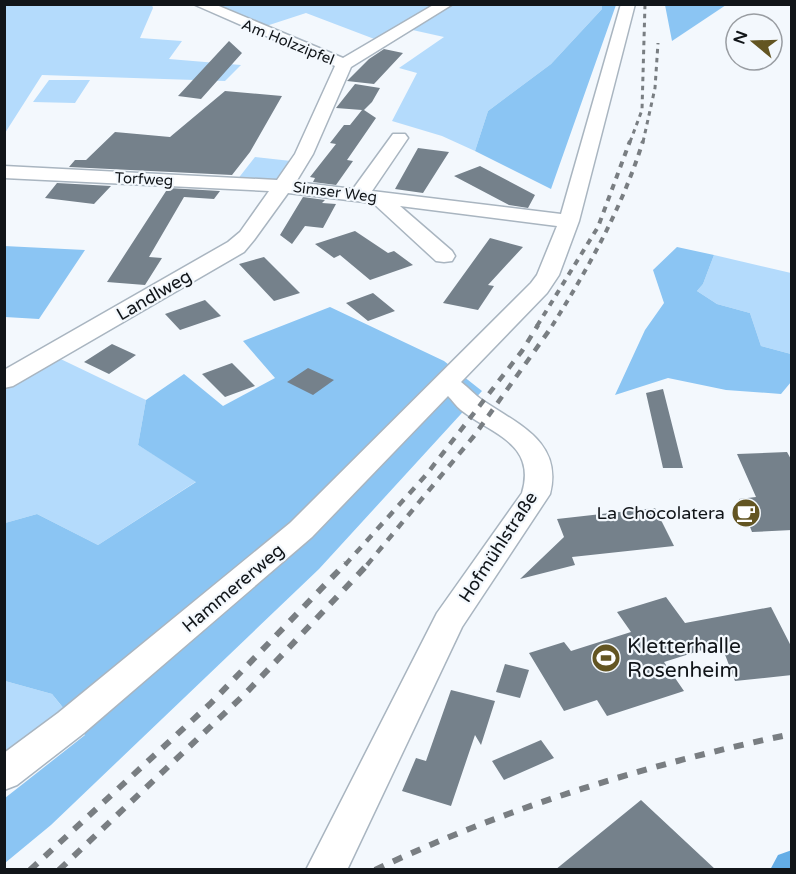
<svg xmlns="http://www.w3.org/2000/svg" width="796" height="874" viewBox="0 0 796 874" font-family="'Varela Round',sans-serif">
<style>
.green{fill:#b4dbfc}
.forest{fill:#8bc5f3}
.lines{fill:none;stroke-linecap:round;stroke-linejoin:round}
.canal{fill:#64ade6;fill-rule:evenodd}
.building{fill:#75818b}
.minor-casing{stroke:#a9b5c0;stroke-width:3}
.minor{fill:#fff;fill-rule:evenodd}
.rail-far3{stroke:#797e82;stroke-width:3;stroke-dasharray:4.5 4.5;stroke-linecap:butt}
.rail-far2{stroke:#797e82;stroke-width:4;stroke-dasharray:6 6;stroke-linecap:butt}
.rail-far1{stroke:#797e82;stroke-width:4.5;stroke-dasharray:8 8;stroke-linecap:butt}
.rail{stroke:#797e82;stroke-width:6;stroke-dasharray:10 10;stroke-linecap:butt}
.labels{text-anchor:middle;stroke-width:4.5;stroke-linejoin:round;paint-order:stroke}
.far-street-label{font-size:15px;fill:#111519;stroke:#f3f8fd}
.street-label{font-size:18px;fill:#111519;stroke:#f3f8fd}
.poi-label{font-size:18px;fill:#111519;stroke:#f3f8fd;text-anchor:end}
.near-poi-label{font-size:21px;fill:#111519;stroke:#f3f8fd;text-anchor:start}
</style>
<rect width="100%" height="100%" fill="#f3f8fd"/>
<path class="green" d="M 5,5 L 152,5 L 153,8 L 140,38 L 182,41 L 169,59 L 241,65 L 225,81 L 42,75 L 5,133 Z
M 205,5 L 441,5 L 377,40 L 306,13 L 260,28 Z
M 452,5 L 602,5 L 602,9 L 551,64 L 488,111 L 475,151 L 442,136 L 392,121 L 417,73 L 399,68 L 444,37 L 408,29 Z
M 49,80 L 90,80 L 75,103 L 33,102 Z
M 255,157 L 291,161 L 275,182 L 237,180 Z
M 714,255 L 791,273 L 791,354 L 761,346 L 750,313 L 717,304 L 697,291 L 703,284 Z
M 46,352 L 146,400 L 138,445 L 197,481 L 98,545 L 37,514 L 5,523 L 4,376 Z
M 5,681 L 52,694 L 67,713 L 5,761 Z"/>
<path class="forest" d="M 602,5 L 616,5 L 551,189 L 475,151 L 488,111 L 551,64 L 602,9 Z
M 665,5 L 665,4 L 726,5 L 672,41 Z
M 4,246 L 85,250 L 39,319 L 5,317 Z
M 677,247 L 714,255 L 703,284 L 697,291 L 717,304 L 750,313 L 761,346 L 791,354 L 791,382 L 781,394 L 726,390 L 668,378 L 615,395 L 645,330 L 664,303 L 653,270 Z
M 330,307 L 444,361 L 482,391 L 319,569 L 51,825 L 5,863 L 5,798 L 85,735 L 52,694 L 5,681 L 5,523 L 37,514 L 98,545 L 196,482 L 138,445 L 146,400 L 184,374 L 223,406 L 275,378 L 243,341 Z"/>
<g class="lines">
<path class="canal" d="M 792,850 L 792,870 L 770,870 L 778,855 Z"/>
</g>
<path class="building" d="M 229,41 L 242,53 L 201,99 L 178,96 Z
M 384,49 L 403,53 L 374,84 L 347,81 L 369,59 Z
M 355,84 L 380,88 L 372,102 L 364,110 L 376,118 L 347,160 L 353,161 L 336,185 L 313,182 L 315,178 L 310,177 L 336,144 L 330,143 L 344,125 L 350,125 L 362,110 L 336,108 Z
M 225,91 L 282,96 L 250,152 L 232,175 L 69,167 L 75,160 L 86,160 L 115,132 L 170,137 Z
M 418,148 L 449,152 L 423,193 L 395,189 Z
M 480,166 L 535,195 L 528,208 L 509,205 L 454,176 Z
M 57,183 L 111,186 L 94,204 L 45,198 Z
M 168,188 L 220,191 L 214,199 L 184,197 L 149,257 L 162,258 L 145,285 L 107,282 Z
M 303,197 L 325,200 L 322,203 L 336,204 L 323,228 L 305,226 L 292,244 L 280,235 Z
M 355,231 L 388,253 L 394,251 L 413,265 L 370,280 L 340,255 L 334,258 L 315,244 Z
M 490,238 L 523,247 L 488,285 L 494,286 L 478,310 L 443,303 Z
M 264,257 L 300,293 L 274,301 L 239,264 Z
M 373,293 L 395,311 L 368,321 L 346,303 Z
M 205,300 L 221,316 L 180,330 L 165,314 Z
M 112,344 L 136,355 L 109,374 L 84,362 Z
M 232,363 L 255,386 L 225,397 L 202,374 Z
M 308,368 L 334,380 L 313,395 L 287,382 Z
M 663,389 L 683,468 L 663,468 L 646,393 Z
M 787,452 L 792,461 L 792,530 L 752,532 L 739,499 L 756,497 L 737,454 Z
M 655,508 L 674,546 L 572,557 L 575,565 L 520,579 L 564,537 L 557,519 Z
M 666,597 L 685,623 L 771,607 L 792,648 L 792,675 L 735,681 L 721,644 L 664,662 L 684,691 L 607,716 L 597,700 L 564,711 L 529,653 L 564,642 L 571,651 L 631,632 L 617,612 Z
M 505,664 L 529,670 L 520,698 L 496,692 Z
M 451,690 L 495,701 L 481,745 L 475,735 L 451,806 L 402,791 L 416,758 L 426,761 Z
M 541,740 L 554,758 L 504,780 L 492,761 Z
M 641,800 L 716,870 L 555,870 Z"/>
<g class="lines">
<g class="minor-casing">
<path id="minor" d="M 193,4 L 214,4 L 343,58 L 435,4 L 453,4 L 351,67 L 313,154 L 296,182 L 353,189 L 393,134 L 405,134 L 408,138 L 372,191 L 561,214 L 621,4 L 635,4 L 579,221 L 559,275 L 547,293 L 461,382 C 469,388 475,395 482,400 C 519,425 563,442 550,494 L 462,627 L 347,870 L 306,870 L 437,613 L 522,493 C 537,443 491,434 461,410 C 456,406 452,400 448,396 L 312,537 L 84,733 L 17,785 L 4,790 L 4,753 L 58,713 L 290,523 L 531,283 L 537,275 L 557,226 L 400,206 L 452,251 L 455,256 L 452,261 L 444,262 L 436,261 L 373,203 L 288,193 L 254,240 L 244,252 L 13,386 L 4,388 L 4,370 L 228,242 L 240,232 L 269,191 L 4,178 L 4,166 L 277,180 L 295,154 L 335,66 Z"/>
</g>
<use href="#minor" class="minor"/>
<path class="rail-far3" d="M 630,142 L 642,110 L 645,4
M 643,142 L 655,88 L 658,43"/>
<path class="rail-far2" d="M 537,326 L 598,227 L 630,141
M 552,326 C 589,267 622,208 643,141"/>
<path class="rail-far1" d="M 345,565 L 426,475 L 522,351 L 538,325
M 367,565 L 474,436 L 553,325"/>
<path class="rail" d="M 30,870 L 210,704 L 346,563
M 59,870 L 246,693 L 369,563
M 375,870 C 504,808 652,763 792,734"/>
</g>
<defs>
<g id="cafe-disc" transform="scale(1.5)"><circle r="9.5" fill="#635522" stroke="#f3f8fd"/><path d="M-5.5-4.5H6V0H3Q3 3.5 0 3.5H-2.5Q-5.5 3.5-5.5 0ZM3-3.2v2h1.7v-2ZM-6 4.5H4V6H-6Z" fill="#fff"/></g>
<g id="stadium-disc" transform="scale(1.5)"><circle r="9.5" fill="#635522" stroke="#f3f8fd"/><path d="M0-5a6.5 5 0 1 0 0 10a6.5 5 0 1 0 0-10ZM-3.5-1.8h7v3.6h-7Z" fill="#fff"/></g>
</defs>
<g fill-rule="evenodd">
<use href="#cafe-disc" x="746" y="513"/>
<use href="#stadium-disc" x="606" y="658"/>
</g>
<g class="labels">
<g class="far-street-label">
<text transform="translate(288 42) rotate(22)" y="5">Am Holzzipfel</text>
<text transform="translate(144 179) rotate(3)" y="5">Torfweg</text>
<text transform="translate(335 192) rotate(7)" y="5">Simser Weg</text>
</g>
<g class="street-label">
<text transform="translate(154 295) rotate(-30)" y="6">Landlweg</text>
<text transform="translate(498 547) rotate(-57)" y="6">Hofmühlstraße</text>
<text transform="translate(233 588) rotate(-40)" y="6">Hammererweg</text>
</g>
<g class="poi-label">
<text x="725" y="519">La Chocolatera</text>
</g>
<g class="near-poi-label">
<text x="627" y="653">Kletterhalle<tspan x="627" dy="24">Rosenheim</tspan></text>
</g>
</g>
<rect width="796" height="874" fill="none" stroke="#111519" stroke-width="12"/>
<g transform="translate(754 42) rotate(289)"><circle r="28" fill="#f3f8fd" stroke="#999da2" stroke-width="1.5"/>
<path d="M0-4.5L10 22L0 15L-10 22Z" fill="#635522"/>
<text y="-9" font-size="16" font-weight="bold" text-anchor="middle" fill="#111519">N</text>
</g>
</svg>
